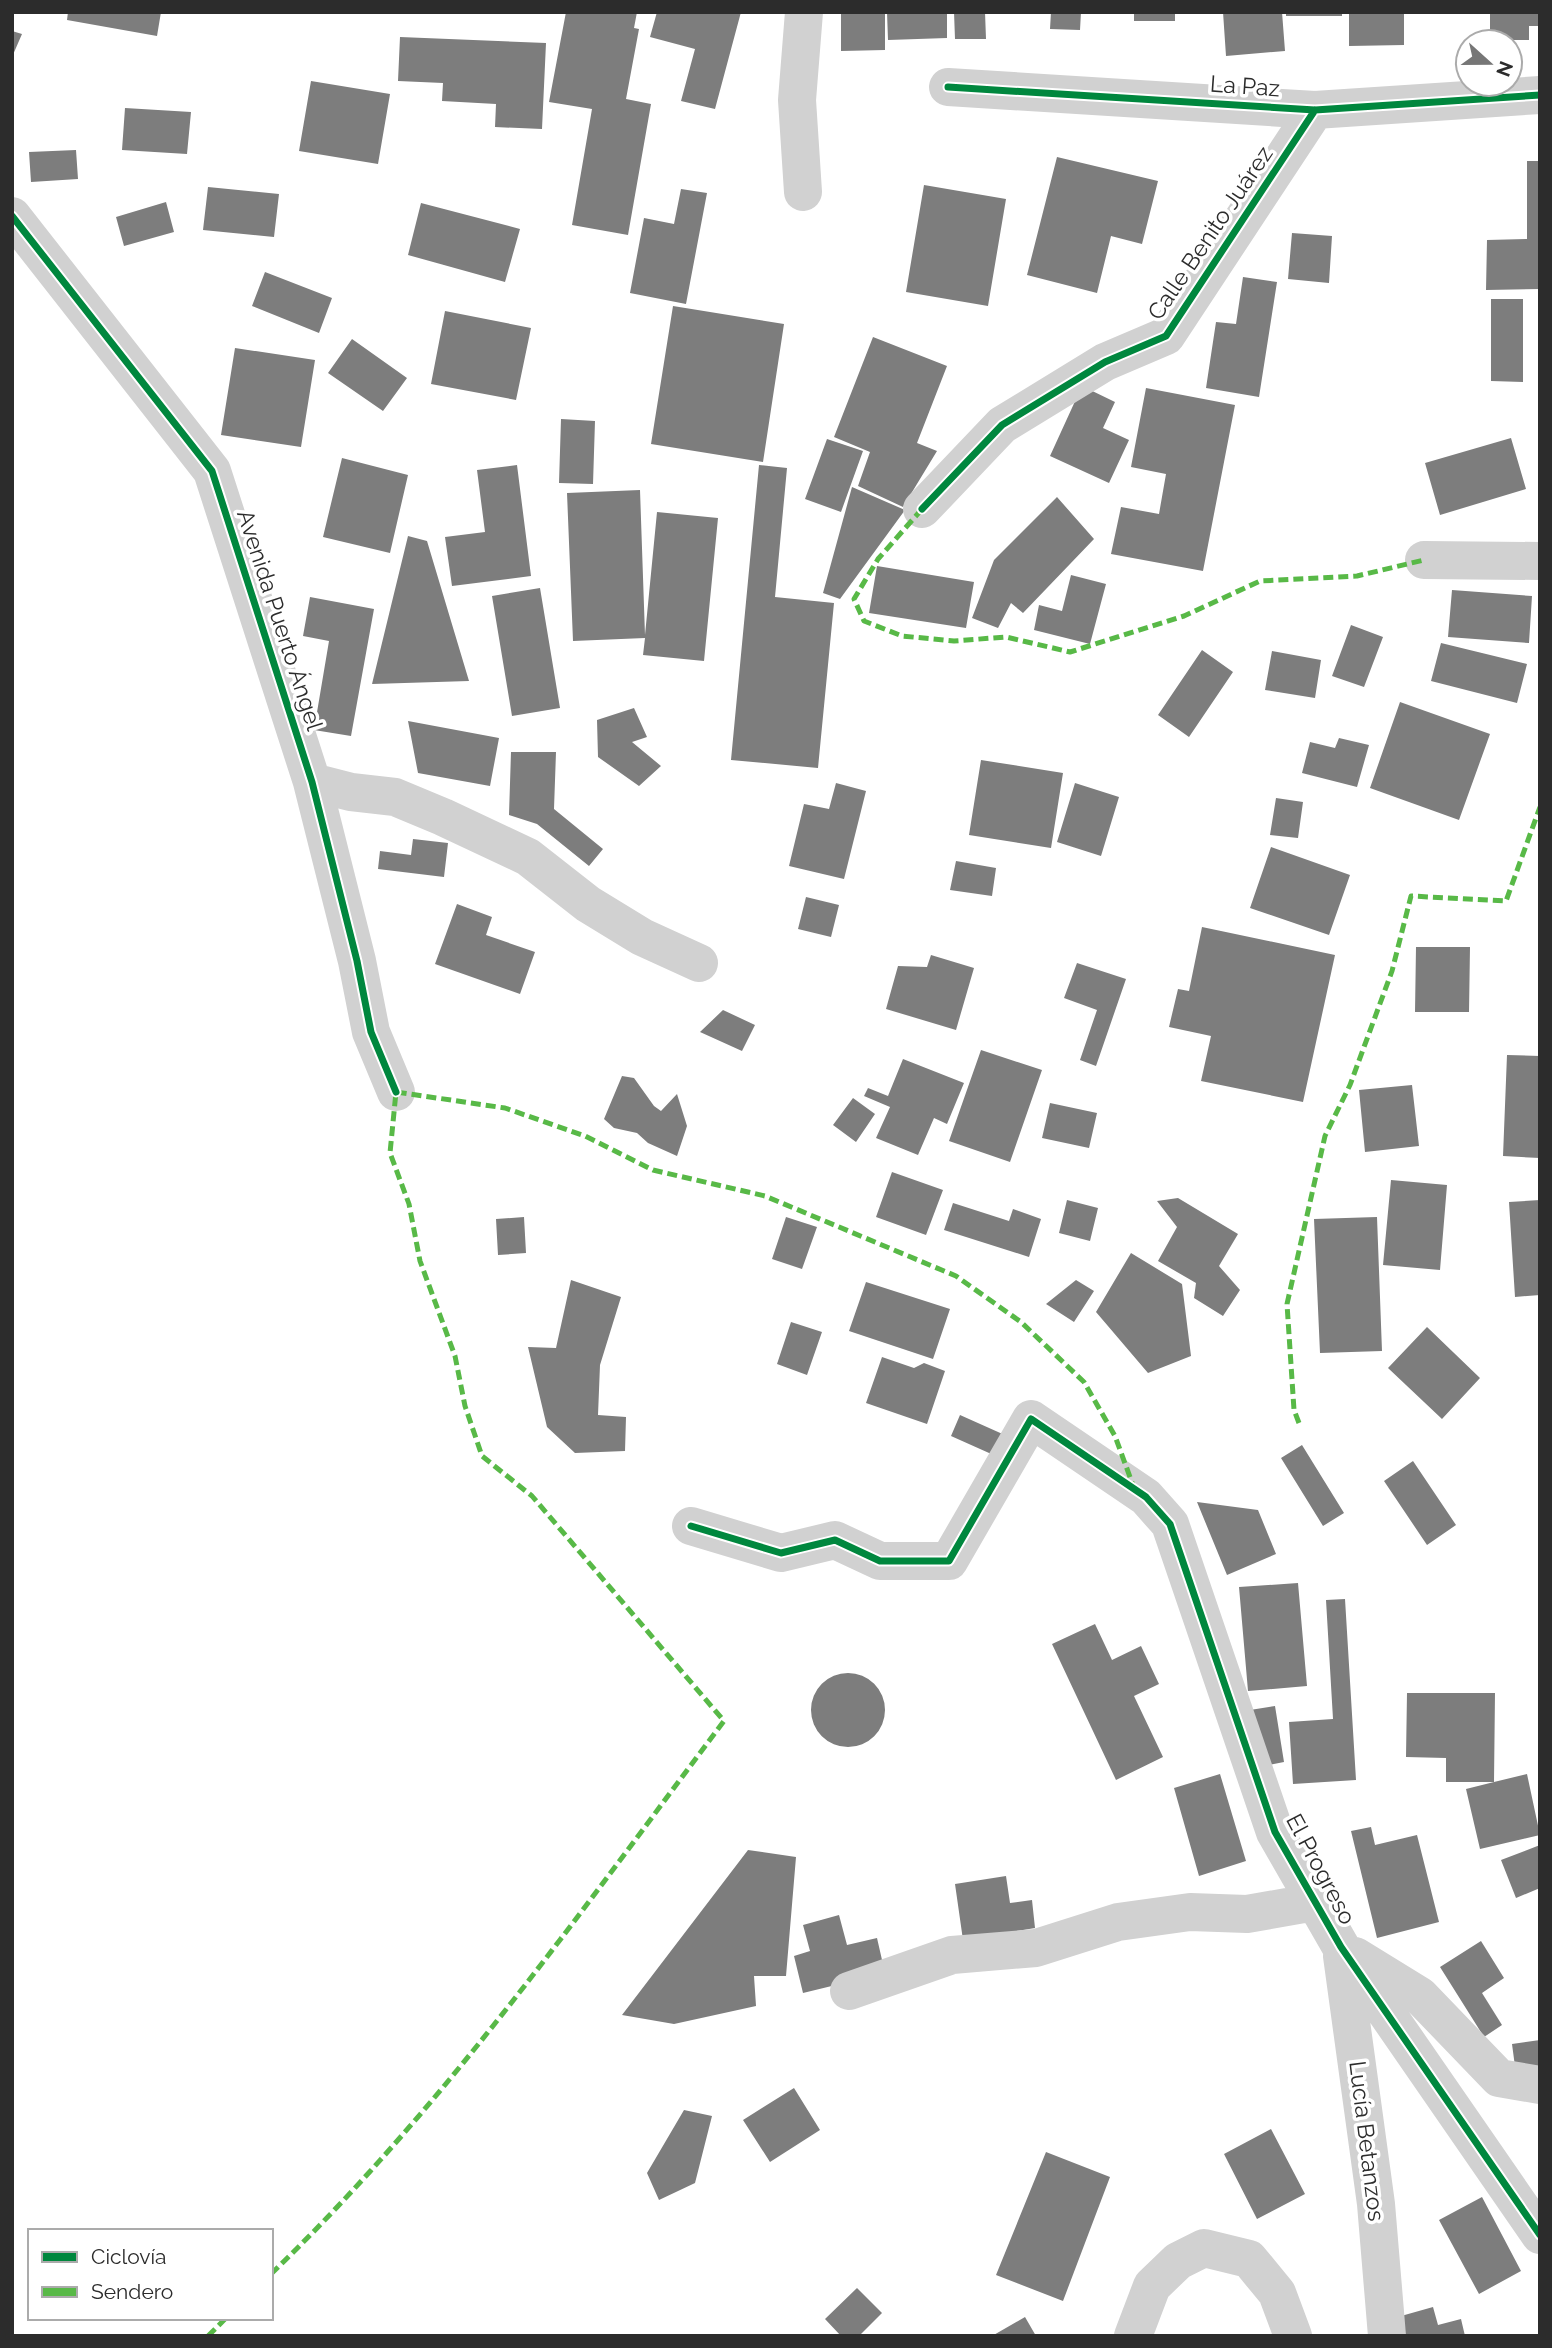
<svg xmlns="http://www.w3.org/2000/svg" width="1552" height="2348" viewBox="0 0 1552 2348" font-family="Raleway,sans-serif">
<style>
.building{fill:#7d7d7d}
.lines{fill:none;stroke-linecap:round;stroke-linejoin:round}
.minor{stroke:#d1d1d1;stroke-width:38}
.quiet{stroke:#58b947;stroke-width:5;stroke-dasharray:10 5;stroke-linecap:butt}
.cycleway-casing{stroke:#fff;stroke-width:11}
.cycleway{stroke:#00873e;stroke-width:7}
.labels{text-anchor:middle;stroke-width:7;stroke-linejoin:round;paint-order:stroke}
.street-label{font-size:23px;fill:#2c2c2c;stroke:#fff}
</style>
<rect width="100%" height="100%" fill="#fff"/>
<path class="building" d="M 68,12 L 161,12 L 157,36 L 67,20 Z
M 566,12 L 637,12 L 634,28 L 639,29 L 626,99 L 651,104 L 628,235 L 572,225 L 592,109 L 549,102 Z
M 657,12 L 741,12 L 715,109 L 681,101 L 695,49 L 650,37 Z
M 841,12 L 885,12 L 885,50 L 841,51 Z
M 887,12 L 947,12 L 947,38 L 888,40 Z
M 954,12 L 985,12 L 986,39 L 955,39 Z
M 1051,12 L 1081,12 L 1080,30 L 1050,29 Z
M 1134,12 L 1175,12 L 1175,21 L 1134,21 Z
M 1223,12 L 1282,12 L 1285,51 L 1226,56 Z
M 1286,12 L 1342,12 L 1342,16 L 1286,16 Z
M 1349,12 L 1404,12 L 1404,45 L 1349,46 Z
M 1490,12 L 1540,12 L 1540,26 L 1529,26 L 1529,40 L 1490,40 Z
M 12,31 L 22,34 L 12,57 Z
M 400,37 L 546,43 L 542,129 L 495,127 L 496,104 L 442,101 L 443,83 L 398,81 Z
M 311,81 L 390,94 L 378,164 L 299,151 Z
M 125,108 L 191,112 L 187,154 L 122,150 Z
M 76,150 L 78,179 L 31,182 L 29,152 Z
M 1057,157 L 1158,181 L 1142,244 L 1111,236 L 1097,293 L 1027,275 Z
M 1527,161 L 1540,161 L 1540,289 L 1486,290 L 1487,240 L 1527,239 Z
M 924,185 L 1006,199 L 988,306 L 906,292 Z
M 208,187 L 279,194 L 274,237 L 203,230 Z
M 681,189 L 707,193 L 686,304 L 630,293 L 644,218 L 674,224 Z
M 166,202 L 174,232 L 124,246 L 116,217 Z
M 421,203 L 520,229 L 505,282 L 408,255 Z
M 1292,233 L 1332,236 L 1329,283 L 1288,279 Z
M 265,272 L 332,298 L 319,333 L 252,306 Z
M 1243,277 L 1277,282 L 1259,397 L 1206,388 L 1216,322 L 1236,324 Z
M 1491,299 L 1523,299 L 1523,382 L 1491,381 Z
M 673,306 L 784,324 L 763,462 L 651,444 Z
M 445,311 L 531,328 L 516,400 L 431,384 Z
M 873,337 L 947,366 L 917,443 L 937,451 L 903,507 L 858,486 L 870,452 L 834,437 Z
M 352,339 L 407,378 L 383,411 L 328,373 Z
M 235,348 L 315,360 L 301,447 L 221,435 Z
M 1082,386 L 1115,402 L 1103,428 L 1129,440 L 1109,483 L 1050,456 Z
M 1146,388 L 1235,405 L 1203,571 L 1111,554 L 1121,507 L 1159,514 L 1166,474 L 1131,467 Z
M 561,419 L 595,421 L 593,484 L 559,483 Z
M 1511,438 L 1526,489 L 1440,515 L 1425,463 Z
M 827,439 L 863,451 L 841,512 L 805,499 Z
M 342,458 L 408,475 L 390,553 L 323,537 Z
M 517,465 L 531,576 L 452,586 L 445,537 L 485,532 L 477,470 Z
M 759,465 L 787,468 L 775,597 L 834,603 L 818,768 L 731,760 Z
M 852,487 L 905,510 L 840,599 L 823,593 Z
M 640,490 L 645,635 L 657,512 L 718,518 L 704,661 L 643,655 L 645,638 L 573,641 L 567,493 Z
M 1057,497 L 1094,539 L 1023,613 L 1011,603 L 998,628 L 972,618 L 994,560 Z
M 408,536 L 427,541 L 469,681 L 372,684 Z
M 877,566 L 974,582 L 966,628 L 869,613 Z
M 1071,575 L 1106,584 L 1090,644 L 1034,630 L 1039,605 L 1062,611 Z
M 540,588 L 560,708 L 512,716 L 492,596 Z
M 1452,590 L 1532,596 L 1529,643 L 1448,637 Z
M 310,597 L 374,609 L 351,736 L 314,730 L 329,641 L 303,636 Z
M 1351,625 L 1383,637 L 1364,687 L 1332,676 Z
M 1441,643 L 1527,664 L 1517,703 L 1431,681 Z
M 1202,650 L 1233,672 L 1189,737 L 1158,715 Z
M 1272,651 L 1321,660 L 1315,698 L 1265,690 Z
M 1400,702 L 1490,734 L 1459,820 L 1370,788 Z
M 634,708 L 647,737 L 632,742 L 661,766 L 639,786 L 598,757 L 597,720 Z
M 408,721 L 499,738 L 490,786 L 418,773 Z
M 1339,738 L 1369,745 L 1357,787 L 1302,773 L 1310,742 L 1335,748 Z
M 511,752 L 556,752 L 554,809 L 603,849 L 589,866 L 537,824 L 509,815 Z
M 981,760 L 1063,773 L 1051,848 L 969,835 Z
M 836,783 L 866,791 L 844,879 L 789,866 L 804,804 L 829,809 Z
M 1075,783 L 1119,797 L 1101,856 L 1057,842 Z
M 1276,798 L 1303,802 L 1298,838 L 1270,835 Z
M 413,839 L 448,843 L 444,877 L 378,869 L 380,851 L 411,855 Z
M 1271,847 L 1350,875 L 1329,935 L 1250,908 Z
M 956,861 L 996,868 L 992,896 L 950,890 Z
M 806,897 L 839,905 L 831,937 L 798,929 Z
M 457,904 L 492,917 L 486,935 L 535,952 L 520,994 L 435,964 Z
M 1202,927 L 1335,955 L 1303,1102 L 1201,1081 L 1211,1036 L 1169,1027 L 1178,989 L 1189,991 Z
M 1416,947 L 1470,947 L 1469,1012 L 1415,1012 Z
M 931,955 L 974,968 L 956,1030 L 886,1009 L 898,966 L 927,967 Z
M 1077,963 L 1126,979 L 1096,1066 L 1080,1060 L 1097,1010 L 1064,998 Z
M 723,1010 L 755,1025 L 742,1051 L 700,1032 Z
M 981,1050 L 1042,1070 L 1010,1162 L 949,1141 Z
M 1507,1055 L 1540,1056 L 1540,1158 L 1503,1156 Z
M 903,1059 L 964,1083 L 947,1124 L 934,1118 L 918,1155 L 876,1138 L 890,1107 L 864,1096 L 868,1088 L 888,1096 Z
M 622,1076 L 634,1078 L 654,1106 L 661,1111 L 677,1094 L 687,1126 L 677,1156 L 648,1143 L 637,1133 L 614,1128 L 604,1119 Z
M 1412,1085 L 1419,1146 L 1365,1152 L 1359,1090 Z
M 853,1098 L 875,1114 L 856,1142 L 833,1125 Z
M 1050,1103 L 1097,1113 L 1089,1148 L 1042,1138 Z
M 892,1172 L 943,1190 L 926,1235 L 876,1217 Z
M 1391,1180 L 1447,1185 L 1440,1270 L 1383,1265 Z
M 1178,1198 L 1238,1234 L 1219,1266 L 1240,1290 L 1223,1316 L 1194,1298 L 1196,1283 L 1158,1261 L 1177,1227 L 1157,1201 Z
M 1067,1200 L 1098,1208 L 1090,1241 L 1059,1233 Z
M 1540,1200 L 1540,1295 L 1515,1297 L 1509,1202 Z
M 953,1203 L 1009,1221 L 1013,1209 L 1041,1219 L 1029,1257 L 944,1230 Z
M 524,1217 L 526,1253 L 498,1255 L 496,1219 Z
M 786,1217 L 817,1227 L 802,1269 L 772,1259 Z
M 1377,1217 L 1382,1351 L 1320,1353 L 1314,1219 Z
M 1131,1253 L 1182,1284 L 1191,1356 L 1148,1373 L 1096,1312 Z
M 571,1280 L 621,1297 L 600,1365 L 598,1415 L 626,1417 L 625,1451 L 575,1453 L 547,1427 L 528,1347 L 556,1348 Z
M 1076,1280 L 1094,1291 L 1074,1322 L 1046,1304 Z
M 866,1282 L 950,1309 L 933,1359 L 849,1331 Z
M 791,1322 L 822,1332 L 807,1375 L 777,1364 Z
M 1427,1327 L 1480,1378 L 1442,1419 L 1388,1368 Z
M 882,1357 L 914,1368 L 924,1363 L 945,1371 L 927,1424 L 866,1403 Z
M 960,1415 L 1007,1436 L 998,1457 L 951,1436 Z
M 1302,1445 L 1344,1513 L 1323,1526 L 1281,1458 Z
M 1413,1461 L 1456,1525 L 1427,1545 L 1384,1481 Z
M 1197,1502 L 1258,1510 L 1276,1554 L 1227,1575 Z
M 1298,1583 L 1307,1686 L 1248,1691 L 1239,1587 Z
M 1345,1599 L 1356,1780 L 1293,1784 L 1289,1722 L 1333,1719 L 1326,1600 Z
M 1095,1624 L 1112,1660 L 1141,1646 L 1159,1684 L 1134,1696 L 1163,1757 L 1116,1780 L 1052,1644 Z
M811 1710a37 37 0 1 1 74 0a37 37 0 1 1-74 0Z
M 1407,1693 L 1495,1693 L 1494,1782 L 1527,1774 L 1540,1835 L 1480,1849 L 1466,1789 L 1494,1782 L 1446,1782 L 1446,1758 L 1406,1757 Z
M 1275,1706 L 1284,1762 L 1258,1767 L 1250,1710 Z
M 1220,1774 L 1246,1861 L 1199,1876 L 1174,1788 Z
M 1371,1827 L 1375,1845 L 1417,1835 L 1439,1922 L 1377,1938 L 1351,1831 Z
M 1540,1845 L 1540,1888 L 1516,1898 L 1501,1860 Z
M 748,1850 L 796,1857 L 786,1976 L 754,1976 L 756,2006 L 674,2024 L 622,2015 Z
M 1006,1876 L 1010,1903 L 1032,1900 L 1035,1928 L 963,1940 L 955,1884 Z
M 839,1915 L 847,1945 L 877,1938 L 885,1973 L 803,1993 L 794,1956 L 810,1951 L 803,1925 Z
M 1481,1941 L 1504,1978 L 1482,1993 L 1502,2025 L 1484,2037 L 1440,1967 Z
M 1540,2040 L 1540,2071 L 1516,2074 L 1512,2044 Z
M 794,2088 L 820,2130 L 770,2162 L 743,2120 Z
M 684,2110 L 712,2116 L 695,2183 L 659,2200 L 647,2173 Z
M 1271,2129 L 1305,2194 L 1257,2219 L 1224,2154 Z
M 1046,2152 L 1110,2177 L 1063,2301 L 996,2275 Z
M 1482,2197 L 1521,2271 L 1479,2294 L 1439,2220 Z
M 857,2288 L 882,2313 L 859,2336 L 841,2336 L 825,2319 Z
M 1433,2307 L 1438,2325 L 1461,2319 L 1465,2336 L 1399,2336 L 1394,2318 Z
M 1025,2317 L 1036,2336 L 992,2336 Z"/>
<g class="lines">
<path class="minor" d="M 948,87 L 1315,110 L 1540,95
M 803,192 L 797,100 L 804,12
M 12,216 L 212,471 L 312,782 L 357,961 L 371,1032 L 396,1092
M 922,509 L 1002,425 L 1105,362 L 1166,336 L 1315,110
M 1424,560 L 1540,561
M 312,782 L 351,792 L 395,797 L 443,817 L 528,857 L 588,904 L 642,937 L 699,963
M 691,1526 L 781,1553 L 835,1540 L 880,1561 L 949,1561 L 1031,1419 L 1146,1497 L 1170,1524 L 1275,1832 L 1341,1947 L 1540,2235
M 1342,1956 L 1376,2204 L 1387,2336
M 1355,1956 L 1420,1996 L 1499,2078 L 1540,2085
M 849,1991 L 952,1955 L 1036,1948 L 1118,1922 L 1190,1912 L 1247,1914 L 1315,1902
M 1133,2336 L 1152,2286 L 1178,2261 L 1204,2248 L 1249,2259 L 1277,2293 L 1293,2336"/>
<path class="quiet" d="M 922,509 L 878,559 L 854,599 L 864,621 L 902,636 L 954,641 L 1006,637 L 1070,652 L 1184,616 L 1260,581 L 1357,576 L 1424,560
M 1299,1423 L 1294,1410 L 1287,1304 L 1325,1136 L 1350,1085 L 1392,971 L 1411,896 L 1506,901 L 1540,807
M 271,2274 C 443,2108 581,1911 724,1721 L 532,1496 L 482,1456 L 465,1406 L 455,1356 L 420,1261 L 409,1204 L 390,1153 L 396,1092 L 505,1108 L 585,1136 L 653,1170 L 765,1196 L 956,1276 L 1021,1322 L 1084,1382 L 1115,1436 L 1134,1488
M 208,2336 L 226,2318"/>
<g class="cycleway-casing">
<path id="cycleway" d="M 948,87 L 1315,110 L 1540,95
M 12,216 L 212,471 L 312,782 L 357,961 L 371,1032 L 396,1092
M 922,509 L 1002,425 L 1105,362 L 1166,336 L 1315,110
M 691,1526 L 781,1553 L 835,1540 L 880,1561 L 949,1561 L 1031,1419 L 1146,1497 L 1170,1524 L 1275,1832 L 1341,1947 L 1540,2235"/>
</g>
<use href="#cycleway" class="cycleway"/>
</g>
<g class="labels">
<g class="street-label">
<text transform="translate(1245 86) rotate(4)" y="8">La Paz</text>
<text transform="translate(1210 233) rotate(-56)" y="8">Calle Benito Juárez</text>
<text transform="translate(280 620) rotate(72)" y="8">Avenida Puerto Ángel</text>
<text transform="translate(1321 1869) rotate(62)" y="8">El Progreso</text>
<text transform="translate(1367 2141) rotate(83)" y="8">Lucía Betanzos</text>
</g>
</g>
<rect width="1552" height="2348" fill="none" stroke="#2c2c2c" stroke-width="28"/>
<rect x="28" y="2229" width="245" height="91" fill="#ffffff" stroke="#ababab" stroke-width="2"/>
<rect x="42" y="2252" width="35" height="10" fill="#00873e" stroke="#ababab" stroke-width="2"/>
<text x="91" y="2264" font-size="21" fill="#2c2c2c">Ciclovía</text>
<rect x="42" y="2287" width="35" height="10" fill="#58b947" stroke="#ababab" stroke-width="2"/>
<text x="91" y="2299" font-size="21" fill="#2c2c2c">Sendero</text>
<g transform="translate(1489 63) rotate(111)"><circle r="33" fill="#ffffff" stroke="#ababab" stroke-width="2"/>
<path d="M0-5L12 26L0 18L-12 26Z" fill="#767676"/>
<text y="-10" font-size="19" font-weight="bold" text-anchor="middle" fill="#2c2c2c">N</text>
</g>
</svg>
